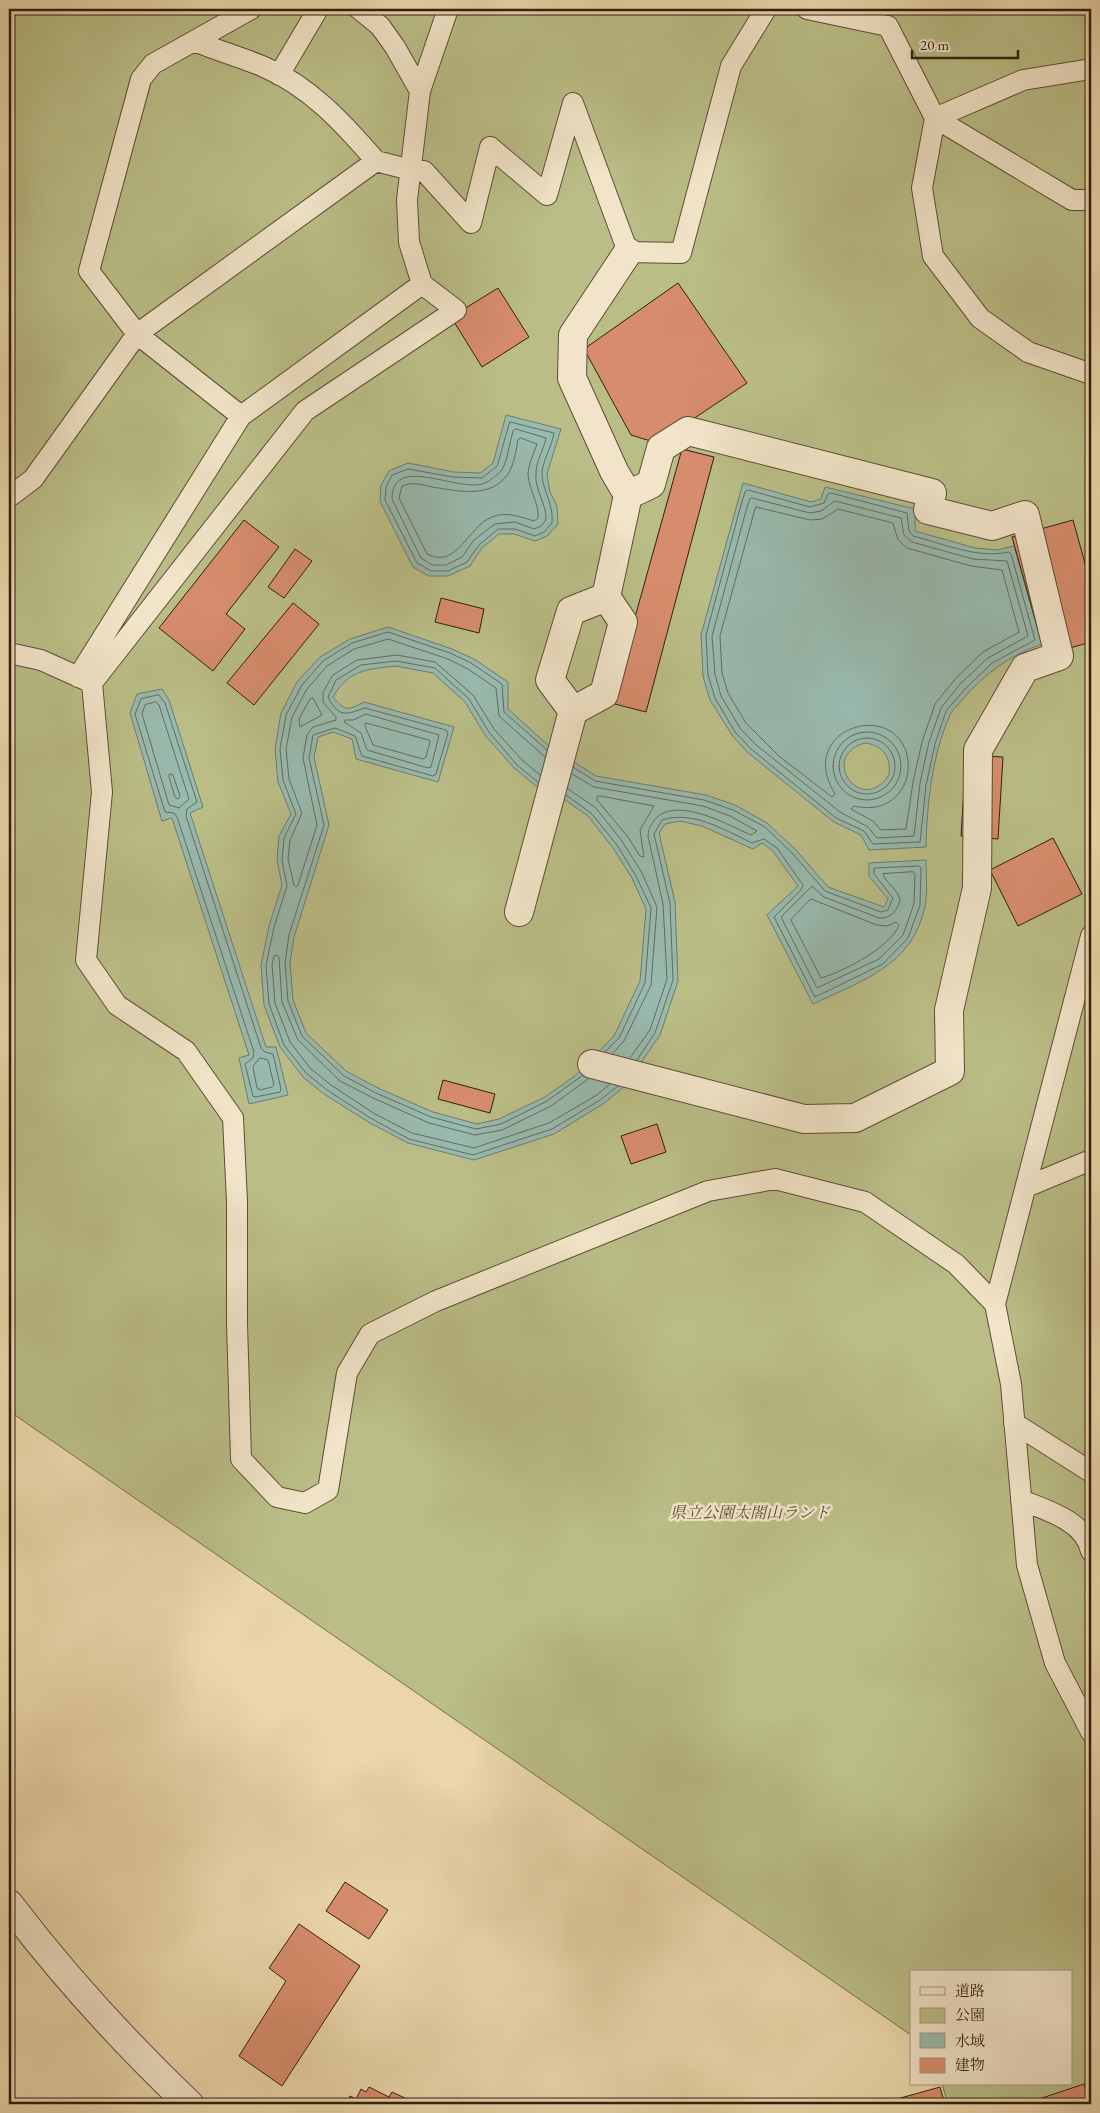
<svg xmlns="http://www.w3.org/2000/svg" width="1100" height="2113" viewBox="0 0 1100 2113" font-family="'EB Garamond','Noto Serif JP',serif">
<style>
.green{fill:#babd86;stroke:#746e4b}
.water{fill:#98b9ad;stroke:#6e7b6e;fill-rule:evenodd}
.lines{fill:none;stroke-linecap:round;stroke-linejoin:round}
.shore{stroke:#646c5e;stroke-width:1}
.building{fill:#d78d6d;stroke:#2f1f10}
.service-casing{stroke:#5e4d36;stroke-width:22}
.pedestrian-casing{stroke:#5e4d36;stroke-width:30}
.tertiary-casing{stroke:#5e4d36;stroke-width:30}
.service{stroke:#f1e4c8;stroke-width:20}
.pedestrian{stroke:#f1e4c8;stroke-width:28}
.tertiary{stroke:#f1e4c8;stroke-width:28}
.labels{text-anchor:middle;stroke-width:5;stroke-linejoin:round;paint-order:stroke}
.park-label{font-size:16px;font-style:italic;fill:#594e33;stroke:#f1e4c8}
</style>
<rect width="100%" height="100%" fill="#ead6aa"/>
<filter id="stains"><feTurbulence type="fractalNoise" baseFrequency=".004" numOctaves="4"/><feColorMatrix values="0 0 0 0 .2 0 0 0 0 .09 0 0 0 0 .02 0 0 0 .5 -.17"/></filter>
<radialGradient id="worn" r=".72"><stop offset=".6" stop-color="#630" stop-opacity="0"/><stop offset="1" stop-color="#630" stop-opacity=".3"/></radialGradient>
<path class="green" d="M 9,9 L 1091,9 L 1091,2104 L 948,2104 L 942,2084 L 1071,2084 L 1071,1972 L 911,1972 L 911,2035 L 9,1411 Z"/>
<path class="water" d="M 506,415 L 561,429 L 547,474 L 550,492 L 557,506 L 558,524 L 547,536 L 535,541 L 514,534 L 499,534 L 482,548 L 470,566 L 448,576 L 429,576 L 413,567 L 380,501 L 381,485 L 389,471 L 408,463 L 454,472 L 480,473 L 493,463 Z
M 743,483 L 811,502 L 821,499 L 825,487 L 915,509 L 915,531 L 975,548 L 997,550 L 1014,546 L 1042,644 C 1010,655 984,674 962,700 C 958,705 952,710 950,715 C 932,755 927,804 926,847 L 869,850 L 861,835 L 834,822 L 747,752 L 732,735 L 710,700 L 703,676 L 701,635 ZM 865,743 C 884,746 891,757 889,775 C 861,817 818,756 865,743 Z
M 388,627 L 452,649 L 474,659 L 508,682 L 508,709 L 550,747 L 596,776 L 706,795 L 735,805 L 767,823 L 796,850 L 828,887 L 884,907 L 888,899 L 869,876 L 869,863 L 926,860 C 926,875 928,892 925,906 C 913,966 861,981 813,1004 L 767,915 L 798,886 L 773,851 L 762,843 L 753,849 L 702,826 L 680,821 L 665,824 L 659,833 L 675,902 L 678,981 L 660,1035 L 624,1087 L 603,1104 L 554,1134 L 474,1160 L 408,1143 L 370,1123 L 324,1094 L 303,1077 L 280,1047 L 264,1005 L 261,965 L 269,926 L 282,885 L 277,860 L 279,836 L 291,814 L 278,782 L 275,749 L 281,713 L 297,682 L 320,657 L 350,639 ZM 396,666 L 433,673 L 465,702 L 485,735 L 514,768 L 541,790 L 565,800 L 588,816 L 613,848 L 632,878 L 646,909 L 640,981 L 614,1036 L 576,1075 L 545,1097 L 499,1119 L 477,1124 L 433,1112 L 378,1088 L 346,1071 L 306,1033 L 293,1000 L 290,963 L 294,937 L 329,825 L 314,757 L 318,737 L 333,732 L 352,739 L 356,759 L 438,782 L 454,727 L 364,702 C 347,711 345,711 333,697 C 348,670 368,669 396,666 Z
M 162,689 L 169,700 L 203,807 L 190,813 L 266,1047 L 276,1047 L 288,1095 L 249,1104 L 239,1058 L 249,1055 L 172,818 L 162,821 L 130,713 L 137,694 Z"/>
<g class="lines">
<path class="shore" d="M 510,422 L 554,433 C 552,447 541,463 542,476 C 544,493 554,506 552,523 L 544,532 L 535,536 L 515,529 L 498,529 L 479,545 L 467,562 L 448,571 L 431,571 L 417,563 L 385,500 L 386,487 L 392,475 L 408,469 L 453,477 L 482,478 L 497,466 Z
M 516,429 L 546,438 C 544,449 536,461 536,473 C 534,490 547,504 546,520 L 541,526 L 534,529 L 515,522 L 495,524 L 474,540 L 462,557 L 446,565 L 432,565 L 421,558 L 392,499 C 392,454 454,491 482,484 C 488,483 497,475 501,471 C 507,464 510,441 513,431 Z
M 521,438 L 537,444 C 534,453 528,465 528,475 C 529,489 540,507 538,518 L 534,521 C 521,517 506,511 492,517 C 468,526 457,570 427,554 L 399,498 L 402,486 C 412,481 422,485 432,487 C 458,491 491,499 508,474 C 514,465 516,450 518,440 Z
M 748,490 L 810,507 L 824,503 L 828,494 L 831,493 L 907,513 L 909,531 L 913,536 C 944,544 978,559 1009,552 L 1011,554 L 1035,640 L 992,663 L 966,688 L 946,711 L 935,744 L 926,785 L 920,842 L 873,844 L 864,831 L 836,818 L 751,749 L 735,732 L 715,698 L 708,675 L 706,635 L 741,505 L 745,492 Z
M 752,498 L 810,513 L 821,511 L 835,501 L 901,518 L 904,535 L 912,542 L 973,559 L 1007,561 L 1028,636 L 988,658 L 961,683 L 941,708 L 929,742 L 920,783 L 914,836 L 877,838 L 868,827 L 840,812 L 755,744 L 740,728 L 721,696 L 715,674 L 712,636 L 747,507 L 750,499 Z
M 756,507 L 810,520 L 822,519 L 838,509 L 893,523 L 898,540 L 907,548 L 971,566 L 1002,570 L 1019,632 L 983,652 L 956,678 L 935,704 L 922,742 L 913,782 L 906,829 L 881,830 L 873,821 L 851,809 L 854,806 C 871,810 888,807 899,793 C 907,783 909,772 908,760 C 899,697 794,727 835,794 L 832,797 L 780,757 L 746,723 L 728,693 L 722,673 L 720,636 Z
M 159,695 L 165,703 L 197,802 L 187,809 L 186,816 L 261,1048 L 265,1052 L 273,1054 L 281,1089 L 280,1092 L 255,1097 L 253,1096 L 245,1064 L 253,1058 L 254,1052 L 177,817 L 174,813 L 165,812 L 135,714 L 141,699 Z
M 313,698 L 322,715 L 300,727 L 299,719 L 310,699 Z
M 156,702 L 159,705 L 189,799 L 179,808 L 169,805 L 142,714 L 145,705 Z
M 366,714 L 439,735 L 431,767 L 428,768 L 367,750 L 361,733 L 344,722 L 345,720 L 353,720 Z
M 366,723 L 429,740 L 430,742 L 426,757 L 423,759 L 373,745 L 365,726 Z
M833 766a34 34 0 1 1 68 0a34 34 0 1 1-68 0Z
M839 766a28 28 0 1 1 56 0a28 28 0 1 1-56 0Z
M 547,750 L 504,712 L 502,684 L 471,663 L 450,653 L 388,632 L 352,643 L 323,661 L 302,685 L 286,715 L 280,749 L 283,780 L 296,814 L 284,838 L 282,860 L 287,886 L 274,927 L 266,965 L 269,1004 L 284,1045 L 306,1073 L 327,1090 L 372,1119 L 409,1139 L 473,1155 L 552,1129 L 600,1100 L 618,1086
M 573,767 L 595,781 L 704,800 L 733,810 L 765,827 L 793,854 L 825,891 L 881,912 L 888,910 L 893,898 L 874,874 L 874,868 L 919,866 L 921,868 L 920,905 L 908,938 L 883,964 L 815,997 L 774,917 L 801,890 L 803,885 L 777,848 L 764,839 L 752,843 C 724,830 693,810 662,820 L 654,834 L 670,903 L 673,980 L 655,1033 L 637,1060
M 170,774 L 173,775 L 180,796 L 178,799 L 175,797 L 169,777 Z
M 572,774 L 594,787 L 703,806 L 730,816 L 757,831 L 751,835 C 728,825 672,793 653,822 C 650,827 648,830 648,836 L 663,904 L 667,979 L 650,1030 L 630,1058
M 540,775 L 522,760 L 494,729 L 473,695 L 435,662 L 397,655 L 357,660 L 333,675 L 323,692 L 323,702 L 336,717 L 336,720 L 313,727 L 307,735 L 303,758 L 317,825 L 298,885 L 296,887 L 294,885 L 288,859 L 290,840 L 302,813 L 289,779 L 286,749 L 292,717 L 307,689 L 327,666 L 354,649 L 388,639 L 448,659 L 468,669 L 496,688 L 499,716 L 545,757
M 538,782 L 517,765 L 489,732 L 469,699 L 435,668 L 396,661 L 361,665 L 336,680 L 328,697 C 339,719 347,714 365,708 L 446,730 L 448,733 L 436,774 L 433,776 L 362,756 L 355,736 L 335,728 L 313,735 L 309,758 L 324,825 L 289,935 L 285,963 L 288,1001 L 302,1036 L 344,1076 L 376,1093 L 431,1117 L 476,1129 L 501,1124 L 547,1101 L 583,1075
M 568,789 L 596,808 L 622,841 L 642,873 L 657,907 L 651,985 L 624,1041 L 612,1054
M 566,795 L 591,813 L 617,845 L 636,876 L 651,908 L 645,983 L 619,1038 L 605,1052
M 600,796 L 654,806 L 640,830 L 644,857 L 640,856 L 628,837 L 597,800 L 597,797 Z
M 913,872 L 915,875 L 914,904 L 903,935 L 879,959 L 817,988 L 782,919 L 782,916 L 812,886 L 824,897 L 879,918 C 891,919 898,910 900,899 C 897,888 886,884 883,874 Z
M 811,899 L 877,925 L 887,926 L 896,922 L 899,925 C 891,947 843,972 821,978 L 791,920 Z
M 260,1058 L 268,1060 L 274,1085 L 272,1087 L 260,1090 L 257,1088 L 253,1067 Z
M 588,1079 L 551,1106 L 502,1130 L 475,1135 L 429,1123 L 373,1098 L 340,1081 L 298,1040 L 282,1002 L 279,957 L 277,955 L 274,956 L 272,965 L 275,1003 L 290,1042 L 310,1068 L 331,1085 L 375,1114 L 412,1133 L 474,1148 L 549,1123 L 597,1095 L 610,1084"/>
</g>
<path class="building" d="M 678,283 L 747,383 L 657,443 L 631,435 L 584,349 Z
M 498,288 L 529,337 L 482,367 L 451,317 Z
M 682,449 L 714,457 L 646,712 L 611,703 Z
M 244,520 L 279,547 L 226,614 L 245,629 L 213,671 L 159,628 Z
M 1073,520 L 1091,585 L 1091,642 L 1045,655 L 1012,537 Z
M 295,549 L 312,561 L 284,598 L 268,587 Z
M 441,598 L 484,609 L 479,633 L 435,622 Z
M 293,603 L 319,624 L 254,705 L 227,683 Z
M 966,755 L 1003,757 L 998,839 L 961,836 Z
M 1053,838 L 1082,894 L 1018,926 L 990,870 Z
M 443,1080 L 495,1094 L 490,1113 L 438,1099 Z
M 657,1124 L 666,1152 L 631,1164 L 621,1136 Z
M 345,1882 L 388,1910 L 369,1939 L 326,1911 Z
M 299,1924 L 360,1966 L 282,2086 L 239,2056 L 286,1981 L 269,1968 Z
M 1084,2084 L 1091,2104 L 1024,2104 Z
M 369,2087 L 389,2097 L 392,2092 L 418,2104 L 346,2104 L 350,2096 L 356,2099 L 361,2089 L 366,2092 Z
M 940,2087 L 945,2104 L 879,2104 Z
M 456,2098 L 480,2104 L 455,2104 Z"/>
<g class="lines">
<g class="service-casing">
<path id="service" d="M 359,9 L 380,26 L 395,47 L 420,91
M 448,9 L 420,91 L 407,200 L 409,242 L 422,284 L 456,310 L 305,411 L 92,683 L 102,792 L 86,960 L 117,1005 L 186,1051 L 233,1118 L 237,1202 L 237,1323 L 241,1459 L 277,1497 L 305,1503 L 328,1490 L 347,1373 L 370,1334 L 436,1301 L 708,1191 L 775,1179 L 865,1202 L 956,1264 L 995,1304
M 807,9 L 888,26 L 935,118 L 1072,200 L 1091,200
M 194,41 C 216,50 240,57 262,66 C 310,86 344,124 376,161
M 1091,69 L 1023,80 L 935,118 L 922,188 L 933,256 L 980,318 L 1028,352 L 1091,374
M 279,75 L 318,9
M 241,416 L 137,334 L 89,271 L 141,79 L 153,64 L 251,9
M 9,497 L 33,479 L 137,334 L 376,161 L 411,170 L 424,171 L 471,223 L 490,147 L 547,195 L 573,103 L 628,252 L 681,253 L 731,66 L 766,9
M 9,653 L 41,660 L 90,682
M 78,677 L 241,416 L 422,284
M 1091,936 L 995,1304 L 1011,1384 L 1027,1565 L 1055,1663 L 1091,1732
M 1026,1187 L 1091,1160
M 1014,1423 L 1091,1472
M 1021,1500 C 1046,1510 1085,1521 1091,1551"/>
</g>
<g class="pedestrian-casing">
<path id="pedestrian" d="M 573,711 L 550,680 L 571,611 L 606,597
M 519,912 L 573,711 L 604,694 L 623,622 L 606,597 L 628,495 L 614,471 L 572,378 L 573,335 L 628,252
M 592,1064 L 804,1119 L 855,1118 L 950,1071 L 949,1010 L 977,888 L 978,750 L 1025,668 L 1059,656 L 1025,515 L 992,526 L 928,510 L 932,493 L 688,431 L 661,448 L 651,484 L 628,495"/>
</g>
<g class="tertiary-casing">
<path id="tertiary" d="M 9,1904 C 63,1975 124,2042 189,2104"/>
</g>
<use href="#service" class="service"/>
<use href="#pedestrian" class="pedestrian"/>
<use href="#tertiary" class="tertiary"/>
</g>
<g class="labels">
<g class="park-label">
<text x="750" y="1518">県立公園太閤山ランド</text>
</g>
</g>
<rect width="1100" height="2113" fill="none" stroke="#ead6aa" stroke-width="30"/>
<rect x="10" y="10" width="1080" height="2093" fill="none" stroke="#2f1f10" stroke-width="2.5"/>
<rect x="15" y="15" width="1070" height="2083" fill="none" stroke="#2f1f10"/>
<rect x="910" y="1970" width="162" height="115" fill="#f1e4c8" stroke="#a3957e"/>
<rect x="920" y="1987" width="25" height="8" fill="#f1e4c8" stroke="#a3957e"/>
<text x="955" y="1996" font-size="15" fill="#2f1f10">道路</text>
<rect x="920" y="2008" width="25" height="15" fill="#babd86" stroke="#a3957e"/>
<text x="955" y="2020" font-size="15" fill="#2f1f10">公園</text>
<rect x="920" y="2033" width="25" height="15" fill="#98b9ad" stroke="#a3957e"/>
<text x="955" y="2046" font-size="15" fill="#2f1f10">水域</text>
<rect x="920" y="2058" width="25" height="15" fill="#d78d6d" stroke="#a3957e"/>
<text x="955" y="2070" font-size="15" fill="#2f1f10">建物</text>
<path d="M912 50v8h106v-8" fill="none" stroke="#2f1f10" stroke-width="2.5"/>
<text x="920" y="50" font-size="15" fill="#2f1f10" stroke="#f1e4c8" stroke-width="4" paint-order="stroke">20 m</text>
<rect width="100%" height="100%" filter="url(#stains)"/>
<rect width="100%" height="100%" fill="url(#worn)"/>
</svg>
